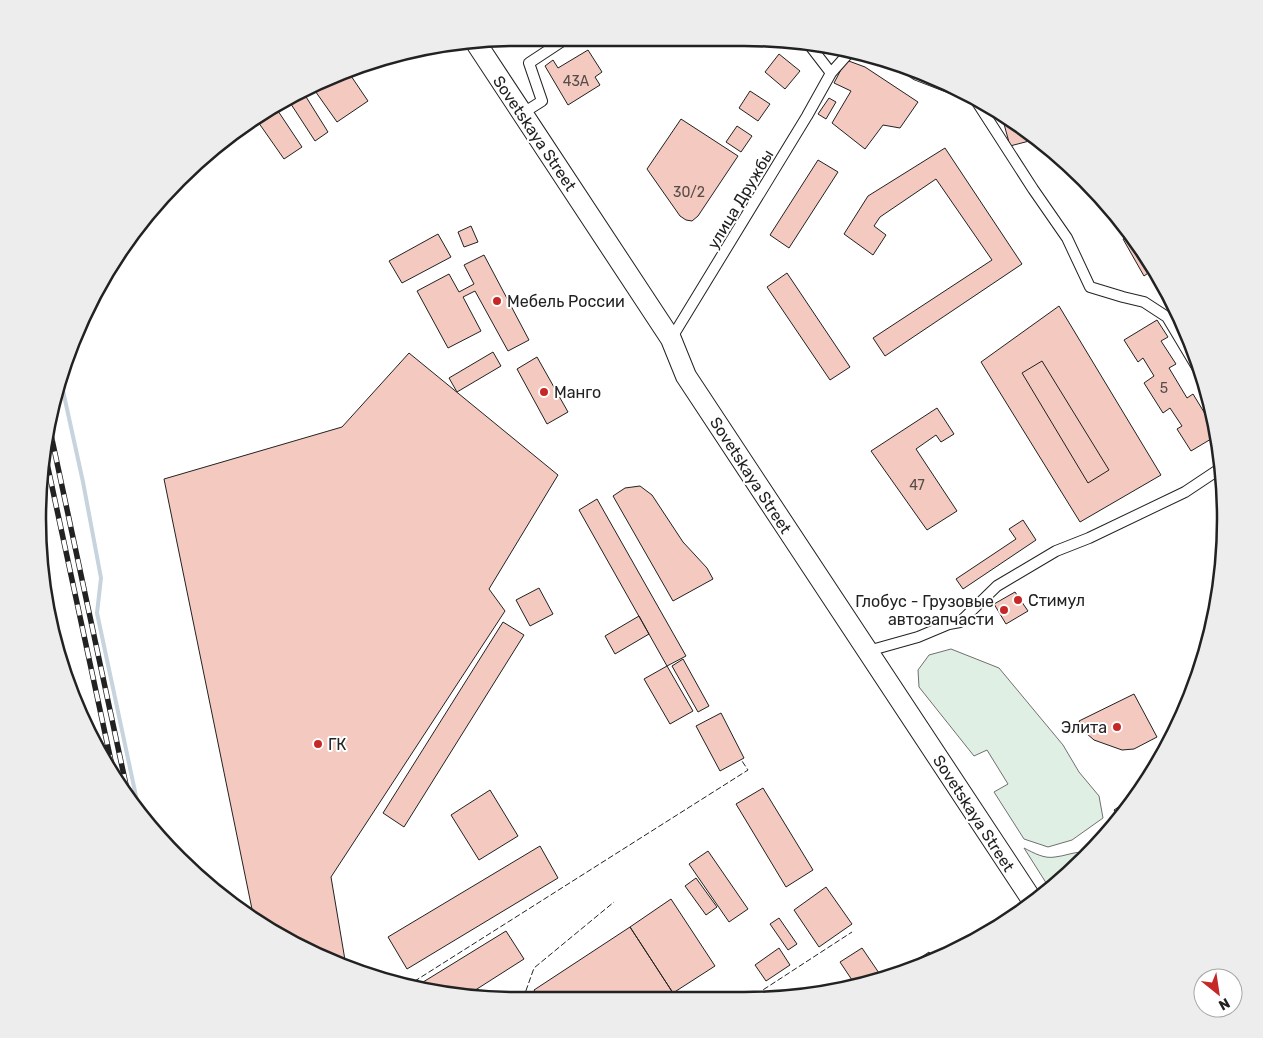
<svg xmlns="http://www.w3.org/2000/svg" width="1263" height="1038" viewBox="0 0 1263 1038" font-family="Rubik,sans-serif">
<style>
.green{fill:#e0efe3;stroke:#6f6f6f}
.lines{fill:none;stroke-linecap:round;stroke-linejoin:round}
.stream{stroke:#c7d3dd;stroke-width:4}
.building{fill:#f3c9c0;stroke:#222}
.street-casing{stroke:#222;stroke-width:12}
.highway-casing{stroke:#222;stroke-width:22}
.street{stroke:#fff;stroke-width:10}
.highway{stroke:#fff;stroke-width:20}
.rail-casing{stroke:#222;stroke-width:5.5}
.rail{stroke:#fff;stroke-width:4;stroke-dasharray:11;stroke-linecap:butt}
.fence{stroke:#222;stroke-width:1;stroke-dasharray:6 2.5;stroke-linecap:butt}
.poi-dot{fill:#c62828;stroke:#fff;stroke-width:2}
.labels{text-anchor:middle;stroke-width:4;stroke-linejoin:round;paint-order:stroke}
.number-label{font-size:14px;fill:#564c4a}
.street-label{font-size:16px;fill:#222;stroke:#fff}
.poi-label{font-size:16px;fill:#222;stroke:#fff;text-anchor:start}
.rim{fill:none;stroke:#222;stroke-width:2.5}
</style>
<rect width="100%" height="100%" fill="#fff"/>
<path class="green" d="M 951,649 L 999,668 L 1063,745 L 1079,772 L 1099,796 L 1103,818 L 1072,840 L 1048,847 L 1024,839 L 994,792 L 1008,784 L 987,750 L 974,756 L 919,687 L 918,670 L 929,655 Z
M 1024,848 C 1034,853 1044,859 1055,857 C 1065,856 1073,852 1083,852 L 1086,856 L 1050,889 Z"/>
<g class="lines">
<path class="stream" d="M 60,377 L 83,482 L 101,578 L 97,613 L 140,815"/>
</g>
<path class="building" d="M 588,50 L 602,72 L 595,77 L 600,85 L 568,105 L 545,66 L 553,60 L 558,68 Z
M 779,54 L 800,71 L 785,89 L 765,72 Z
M 846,60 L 865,67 L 918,102 L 900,128 L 883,125 L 865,149 L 832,123 L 851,91 L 834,83 Z
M 349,73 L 368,101 L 337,122 L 313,88 Z
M 750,91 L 770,104 L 758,121 L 739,108 Z
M 303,92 L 328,132 L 315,141 L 287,98 Z
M 829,98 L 836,102 L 826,119 L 818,114 Z
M 274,105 L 302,147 L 284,159 L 256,119 Z
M 1001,113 L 1011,118 L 1037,139 L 1010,146 Z
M 681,119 L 738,156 L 698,216 L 692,221 L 686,220 L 680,216 L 647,169 Z
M 737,126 L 752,136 L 741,152 L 726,142 Z
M 945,148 L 1022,264 L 885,356 L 873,338 L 992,260 L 936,179 L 880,217 L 874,226 L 886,235 L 873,255 L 844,234 L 868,196 Z
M 818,160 L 838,172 L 789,248 L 770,235 Z
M 471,226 L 478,242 L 464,247 L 458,232 Z
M 438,234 L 451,257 L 402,283 L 389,261 Z
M 1126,237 L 1151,271 L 1144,276 L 1123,239 Z
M 484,255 L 529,340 L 508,351 L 475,291 L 463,297 L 481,331 L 448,348 L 417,291 L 449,274 L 459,292 L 474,284 L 464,265 Z
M 787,273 L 850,367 L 830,380 L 767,287 Z
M 1059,306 L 1161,475 L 1080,522 L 981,362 Z
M 1157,320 L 1168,337 L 1161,341 L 1176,364 L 1169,368 L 1187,398 L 1193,394 L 1207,417 L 1212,414 L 1216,436 L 1191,451 L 1177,429 L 1182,426 L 1170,408 L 1163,413 L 1144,383 L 1154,376 L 1143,358 L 1138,362 L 1124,340 Z
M 493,352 L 501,366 L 457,392 L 449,378 Z
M 409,353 L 558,475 L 489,589 L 505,611 L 331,877 L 346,966 L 306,951 L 254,919 L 164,479 L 342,427 Z
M 537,357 L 568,412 L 547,424 L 517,369 Z
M 1042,361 L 1109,470 L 1088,483 L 1022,373 Z
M 937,408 L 954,434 L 941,442 L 936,435 L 916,449 L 957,511 L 927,530 L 871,451 Z
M 640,486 L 652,495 L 683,542 L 707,568 L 713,579 L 673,601 L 613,496 L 625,488 Z
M 597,499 L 686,656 L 667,666 L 579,510 Z
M 1023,520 L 1036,540 L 963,589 L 956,579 L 1016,539 L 1009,529 Z
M 539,588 L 553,614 L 530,626 L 516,600 Z
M 1015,592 L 1028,611 L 1006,624 L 994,604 Z
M 639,616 L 649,634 L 615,654 L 605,636 Z
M 503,622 L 524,635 L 404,827 L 383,813 Z
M 683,659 L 709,706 L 698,712 L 672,666 Z
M 667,666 L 693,711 L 670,724 L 644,679 Z
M 1134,694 L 1157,737 L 1134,749 L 1122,750 L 1094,740 L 1086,733 L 1079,721 Z
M 721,713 L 744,758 L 720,771 L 696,726 Z
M 763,788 L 813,870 L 786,887 L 736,804 Z
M 490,790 L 518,836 L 479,860 L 451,815 Z
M 1135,796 L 1119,818 L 1114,810 Z
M 540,846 L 558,878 L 407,969 L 388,937 Z
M 708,851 L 748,909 L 729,922 L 689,864 Z
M 696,878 L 717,907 L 706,915 L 685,886 Z
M 826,887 L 852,924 L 819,947 L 794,910 Z
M 671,899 L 715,966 L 673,993 L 630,927 Z
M 779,918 L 797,944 L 788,950 L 770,924 Z
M 630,927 L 673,993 L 663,999 L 540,999 L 534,990 Z
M 506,931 L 524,959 L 466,996 L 415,987 Z
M 779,948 L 790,965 L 766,981 L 755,965 Z
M 862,948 L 879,973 L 861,985 L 856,986 L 840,962 Z
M 929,952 L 934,959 L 913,967 L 911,964 Z
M 692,993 L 696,999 L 681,999 Z"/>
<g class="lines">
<g class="street-casing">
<path id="street" d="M 811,47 L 831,73
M 908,69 L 917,75 L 961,92
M 975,99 L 1033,189 L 1067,238 L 1090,287 L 1123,297 L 1144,302 L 1167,317 L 1201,374
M 523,113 L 542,101 L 529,63 L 567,38
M 671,339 L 807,116 L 831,73 L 847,55
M 868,651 L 918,637 L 949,624 L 960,622 L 997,586 L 1056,551 L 1089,538 L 1185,492 L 1221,468"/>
</g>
<g class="highway-casing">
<path id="highway" d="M 476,43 L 671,339 L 686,376 L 1034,903"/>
</g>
<use href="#street" class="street"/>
<use href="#highway" class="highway"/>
<g class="rail-casing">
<path id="rail" d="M 50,430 L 129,799
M 45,454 L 114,775
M 44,576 L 61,655"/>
</g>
<use href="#rail" class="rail"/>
<path class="fence" d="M 407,986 L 748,770 L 742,761
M 523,999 L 534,968 L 614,902
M 749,999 L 852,932"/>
</g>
<g class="poi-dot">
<circle cx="497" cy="301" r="5"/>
<circle cx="544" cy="392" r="5"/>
<circle cx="1018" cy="600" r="5"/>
<circle cx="1004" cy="610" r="5"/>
<circle cx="1117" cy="727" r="5"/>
<circle cx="318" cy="744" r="5"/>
</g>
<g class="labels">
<g class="number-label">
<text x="576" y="86">43А</text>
<text x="689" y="197">30/2</text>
<text x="1164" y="393">5</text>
<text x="917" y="490">47</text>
</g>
<g class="street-label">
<text transform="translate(535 133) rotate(56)" y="6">Sovetskaya Street</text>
<text transform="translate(740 199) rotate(-59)" y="6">улица Дружбы</text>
<text transform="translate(751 475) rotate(57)" y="6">Sovetskaya Street</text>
<text transform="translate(974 813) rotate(57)" y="6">Sovetskaya Street</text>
</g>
<g class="poi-label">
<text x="507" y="307">Мебель России</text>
<text x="554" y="398">Манго</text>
<text x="1028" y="606">Стимул</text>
<text x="994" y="607" text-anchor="end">Глобус - Грузовые<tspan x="994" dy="18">автозапчасти</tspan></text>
<text x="1107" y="733" text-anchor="end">Элита</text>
<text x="328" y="750">ГК</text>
</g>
</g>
<path d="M0 0H1263V1038H0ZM519 46H744A473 473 0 0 1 1217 519V519A473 473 0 0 1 744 992H519A473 473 0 0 1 46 519V519A473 473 0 0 1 519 46Z" fill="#ededed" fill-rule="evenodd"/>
<path class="rim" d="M519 46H744A473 473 0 0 1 1217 519V519A473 473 0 0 1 744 992H519A473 473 0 0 1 46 519V519A473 473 0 0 1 519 46Z"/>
<g transform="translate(1218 993) rotate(150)"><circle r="24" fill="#ffffff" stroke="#a7a7a7"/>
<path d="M0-4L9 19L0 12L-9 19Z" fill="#c62828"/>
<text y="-8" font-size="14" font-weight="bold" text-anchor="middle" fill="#222222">N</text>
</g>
</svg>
